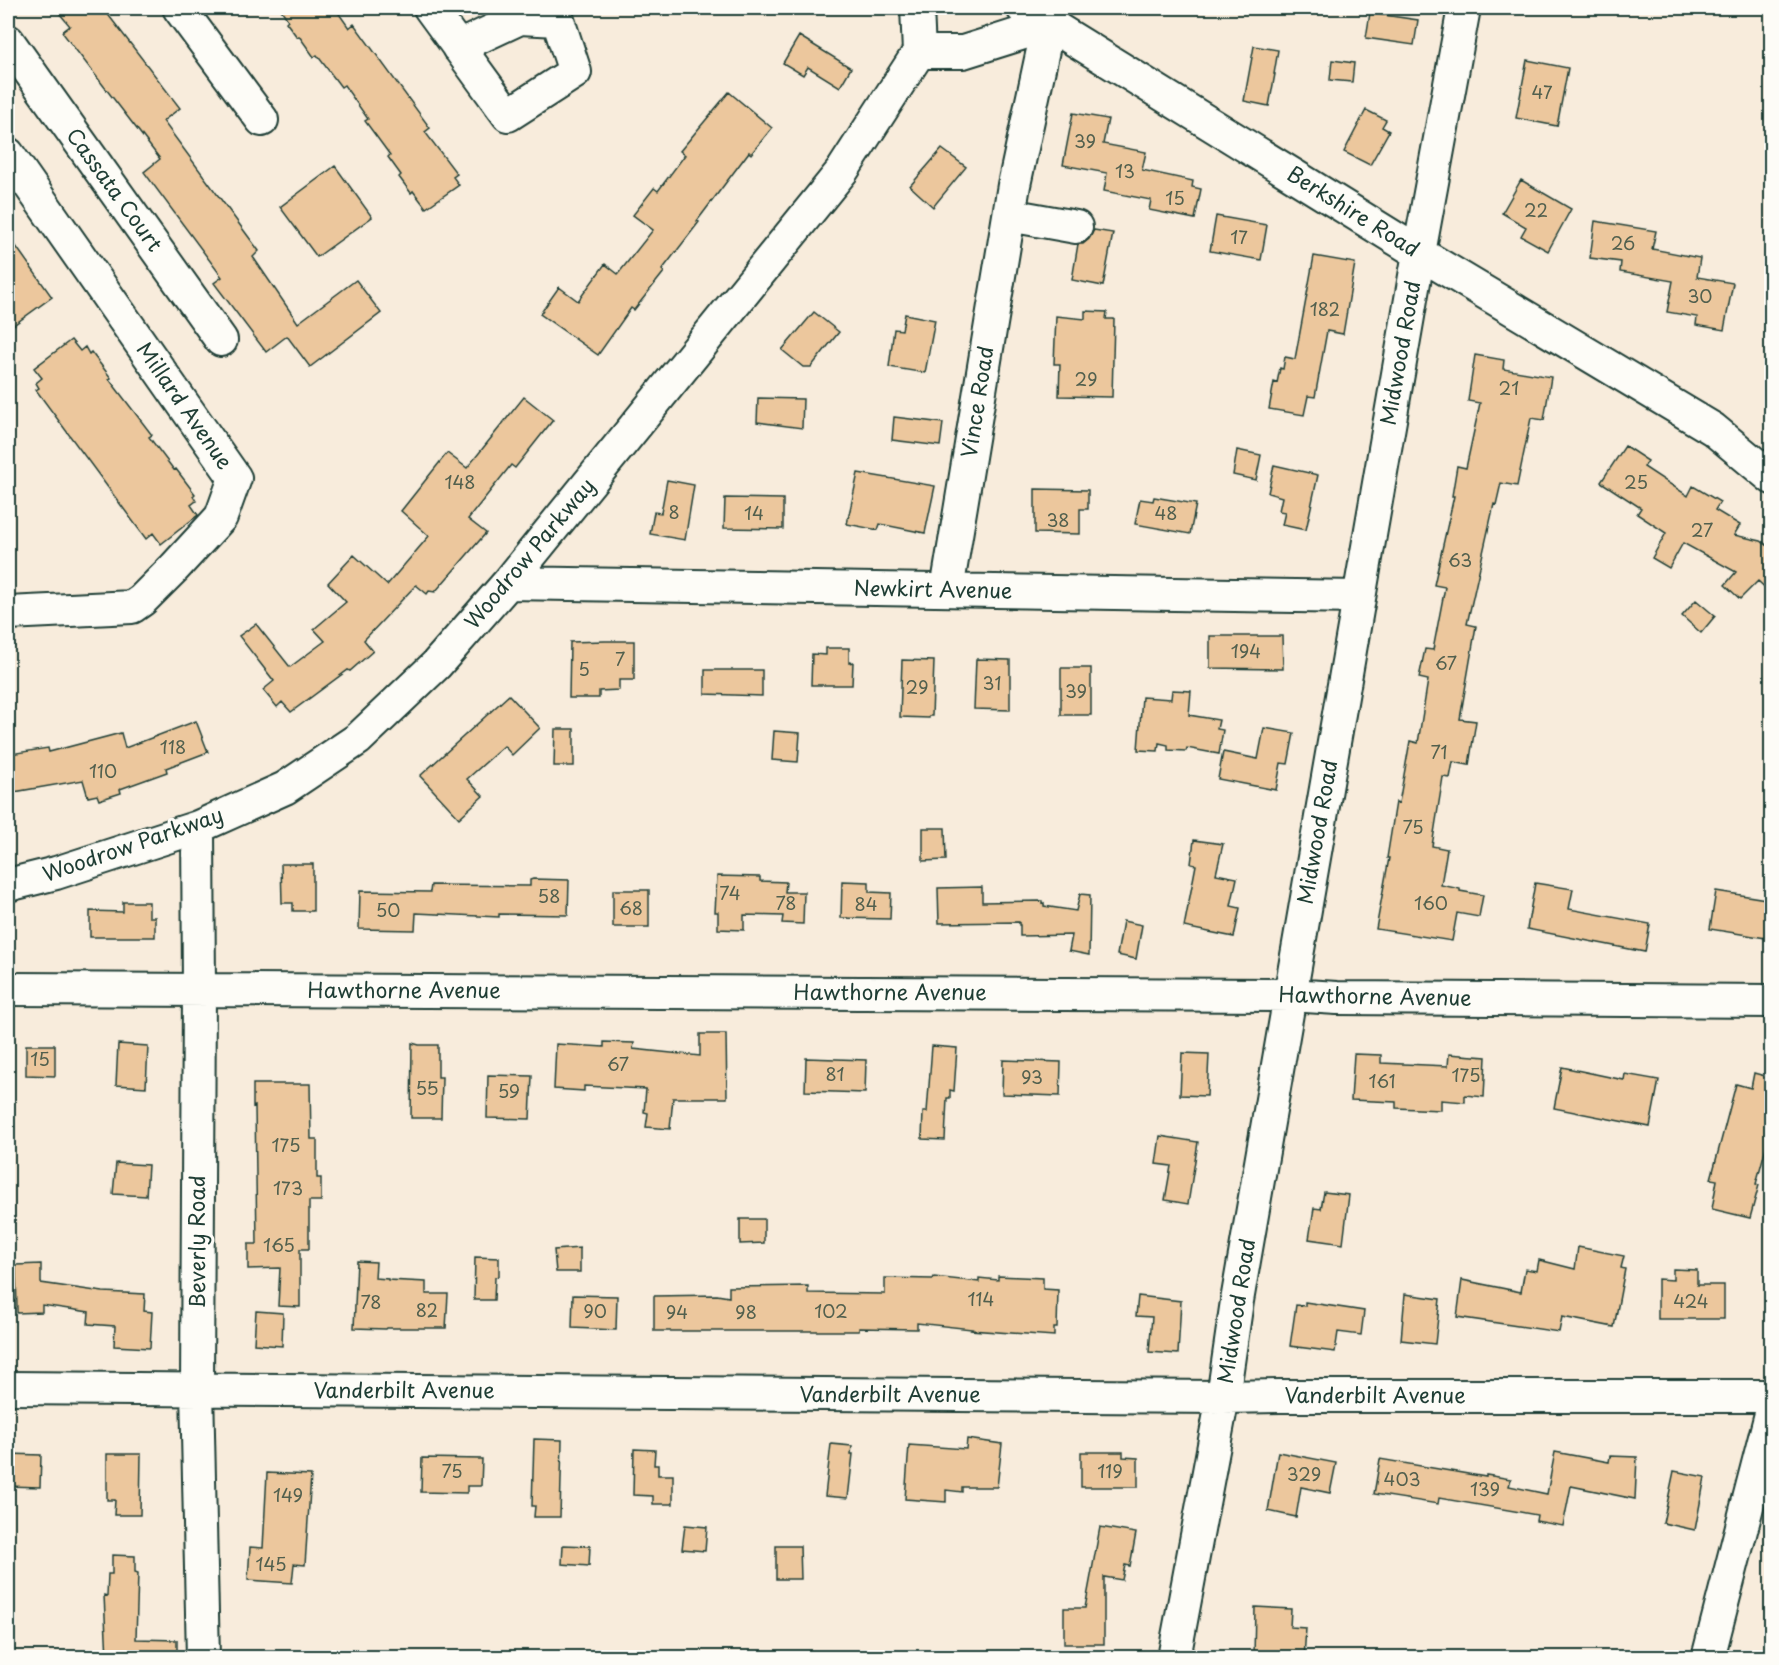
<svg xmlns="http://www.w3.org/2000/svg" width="1779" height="1665" viewBox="0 0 1779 1665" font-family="'Playpen Sans',sans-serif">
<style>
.building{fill:#ecc79d;stroke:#1f3d34;stroke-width:1.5}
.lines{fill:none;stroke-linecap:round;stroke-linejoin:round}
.minor-casing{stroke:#1f3d34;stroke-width:36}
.minor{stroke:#fdfcf7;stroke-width:32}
.labels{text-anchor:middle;stroke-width:6;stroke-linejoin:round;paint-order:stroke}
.number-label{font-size:18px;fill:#52604e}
.street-label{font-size:21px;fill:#1f3d34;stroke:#fdfcf7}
</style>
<rect width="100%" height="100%" fill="#f8ecdc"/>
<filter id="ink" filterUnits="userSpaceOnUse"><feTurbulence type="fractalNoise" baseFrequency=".0167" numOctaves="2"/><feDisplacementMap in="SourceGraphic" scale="12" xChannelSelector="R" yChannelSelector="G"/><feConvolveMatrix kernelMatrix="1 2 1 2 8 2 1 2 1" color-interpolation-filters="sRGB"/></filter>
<g filter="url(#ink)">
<path class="building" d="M 55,8 L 103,8 L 180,108 L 163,121 L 259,251 L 253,257 L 298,323 L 356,280 L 381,313 L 310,367 L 287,336 L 266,352 L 214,283 L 222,277 L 144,172 L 160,159 L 62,32 L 70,26 Z
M 280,8 L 335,8 L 349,28 L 354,24 L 430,128 L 425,132 L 457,174 L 453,177 L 459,185 L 426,208 L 413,191 L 411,193 L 399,177 L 401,175 L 388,157 L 390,155 L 365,121 L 368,119 L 344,85 L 341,87 L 317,55 L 314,57 L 299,36 L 297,37 L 286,22 L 288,20 Z
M 1370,13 L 1418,20 L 1414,45 L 1366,38 Z
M 799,36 L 851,68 L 840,87 L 808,67 L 803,75 L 783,63 Z
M 1254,46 L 1278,50 L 1274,74 L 1275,74 L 1269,106 L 1244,101 Z
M 1332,60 L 1354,63 L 1352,82 L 1330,80 Z
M 1527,60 L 1568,68 L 1557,126 L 1516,118 Z
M 729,92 L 772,128 L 751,154 L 749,152 L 697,221 L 699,222 L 662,270 L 664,272 L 634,310 L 631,308 L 598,355 L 540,314 L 559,287 L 578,301 L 605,264 L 618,274 L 653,230 L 633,215 L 654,188 L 658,191 L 685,155 L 680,151 Z
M 1366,110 L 1386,120 L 1382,127 L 1389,131 L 1370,165 L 1344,152 Z
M 1073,113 L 1108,119 L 1103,144 L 1146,152 L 1142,170 L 1193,181 L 1192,187 L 1201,189 L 1195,219 L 1149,210 L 1151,200 L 1104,191 L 1107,173 L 1063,165 Z
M 942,149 L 966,167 L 933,207 L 910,186 Z
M 335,166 L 372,217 L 317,257 L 280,207 Z
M 1521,180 L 1571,209 L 1548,251 L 1521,236 L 1526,227 L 1502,213 Z
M 1216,216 L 1267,225 L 1261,260 L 1210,251 Z
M 1595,221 L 1656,231 L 1652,249 L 1700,258 L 1697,277 L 1733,283 L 1724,330 L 1696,325 L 1697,317 L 1667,312 L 1673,281 L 1620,272 L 1621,262 L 1590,258 Z
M 1094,230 L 1113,233 L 1103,286 L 1072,280 L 1078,244 L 1083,244 L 1089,239 Z
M 8,235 L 52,297 L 8,329 Z
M 1314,256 L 1355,263 L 1343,334 L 1327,331 L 1315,397 L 1308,396 L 1304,415 L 1269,409 L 1274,382 L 1277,383 L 1280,368 L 1283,369 L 1285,357 L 1295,359 Z
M 1085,311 L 1107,312 L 1106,319 L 1114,319 L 1112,397 L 1059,396 L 1060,364 L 1054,364 L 1056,316 L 1085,319 Z
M 814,312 L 839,332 L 811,367 L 803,367 L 782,350 Z
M 905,314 L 935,320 L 925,373 L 889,367 L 894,329 L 902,330 Z
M 71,340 L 80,351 L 85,347 L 89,354 L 91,352 L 111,378 L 109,379 L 152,435 L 149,437 L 174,470 L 176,469 L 195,494 L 193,496 L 196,501 L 191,505 L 198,515 L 161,544 L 153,533 L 146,539 L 36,390 L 39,388 L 36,383 L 42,378 L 34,368 Z
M 1475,355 L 1504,360 L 1503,369 L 1551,377 L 1544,420 L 1531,418 L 1517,486 L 1501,483 L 1496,505 L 1494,504 L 1467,624 L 1476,626 L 1460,719 L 1476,721 L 1469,765 L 1453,762 L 1450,778 L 1443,777 L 1432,846 L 1447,849 L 1441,885 L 1460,889 L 1460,891 L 1483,895 L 1479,917 L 1457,913 L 1452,941 L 1376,929 L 1389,858 L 1387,858 L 1396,802 L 1399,803 L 1410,741 L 1418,743 L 1428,680 L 1419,678 L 1425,649 L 1433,650 L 1445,587 L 1434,585 L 1454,496 L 1452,496 L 1457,466 L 1466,468 L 1480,403 L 1468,401 Z
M 524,397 L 553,420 L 515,468 L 511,465 L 468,519 L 486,533 L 435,592 L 429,591 L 427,594 L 416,585 L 364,640 L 373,651 L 350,671 L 348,670 L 291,712 L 282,702 L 277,707 L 263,690 L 274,681 L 239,636 L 256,624 L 290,667 L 325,641 L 314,629 L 346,602 L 328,583 L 354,555 L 387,585 L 429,536 L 401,511 L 447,453 L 467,468 Z
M 758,398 L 803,399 L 802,428 L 757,422 Z
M 894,417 L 943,423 L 940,446 L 892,440 Z
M 1625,446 L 1648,461 L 1644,467 L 1688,496 L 1693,486 L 1720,502 L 1715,510 L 1740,525 L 1734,535 L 1761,541 L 1772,549 L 1772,594 L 1758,581 L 1740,599 L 1725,585 L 1736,572 L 1683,543 L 1669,568 L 1652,558 L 1666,533 L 1637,514 L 1641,508 L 1601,482 Z
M 1237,450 L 1261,455 L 1256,480 L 1233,475 Z
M 1274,465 L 1318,475 L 1306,530 L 1282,525 L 1285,512 L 1279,511 L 1282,497 L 1268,493 Z
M 858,473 L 935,486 L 925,533 L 880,524 L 878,530 L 847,524 Z
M 667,480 L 694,485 L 685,540 L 650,534 L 654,512 L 661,513 Z
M 1035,489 L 1088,490 L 1088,509 L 1080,509 L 1080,534 L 1035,533 Z
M 1154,497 L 1196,504 L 1190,534 L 1135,524 L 1140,499 L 1153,501 Z
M 725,498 L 783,499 L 783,529 L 724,528 Z
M 1696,600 L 1715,616 L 1701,633 L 1682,616 Z
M 1210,636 L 1282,636 L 1283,669 L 1210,668 Z
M 605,641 L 634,641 L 634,680 L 619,680 L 619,690 L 599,691 L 599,698 L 569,698 L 570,642 Z
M 826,648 L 849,648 L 849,663 L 853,662 L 852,685 L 811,685 L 812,654 L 826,655 Z
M 976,659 L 1010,660 L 1010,710 L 974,709 Z
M 902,660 L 934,661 L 932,716 L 929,716 L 929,718 L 900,717 Z
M 1061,668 L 1091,668 L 1091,715 L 1061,715 Z
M 705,670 L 762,670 L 762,696 L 705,694 Z
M 1172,690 L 1191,691 L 1189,715 L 1219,720 L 1217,729 L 1223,730 L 1219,754 L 1187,748 L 1186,751 L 1168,750 L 1168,745 L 1159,743 L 1158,751 L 1138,750 L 1142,697 L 1171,699 Z
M 509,695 L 540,728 L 512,755 L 504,746 L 467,779 L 483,796 L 459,818 L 420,776 Z
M 196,721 L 208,752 L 166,768 L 167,772 L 120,789 L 121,793 L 99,800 L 97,795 L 88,797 L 83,780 L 8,793 L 8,766 L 12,765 L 10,754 L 48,748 L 49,752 L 121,733 L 125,748 Z
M 1264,728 L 1294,733 L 1288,764 L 1281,763 L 1276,790 L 1218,779 L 1223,752 L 1258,759 Z
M 555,729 L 574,729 L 574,766 L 554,766 Z
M 774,731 L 800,733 L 798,762 L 772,760 Z
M 923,828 L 945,828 L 946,860 L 923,861 Z
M 1194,840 L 1223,844 L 1216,874 L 1237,878 L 1231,906 L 1240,908 L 1234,937 L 1184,927 L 1196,865 L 1191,864 Z
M 281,864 L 313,864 L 313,911 L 293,911 L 293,903 L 282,903 Z
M 717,876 L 760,877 L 760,881 L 786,882 L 785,892 L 804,892 L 803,924 L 782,923 L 783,916 L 744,915 L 744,930 L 718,929 L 718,912 L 715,912 Z
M 533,879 L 569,880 L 568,915 L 499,914 L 499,917 L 416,913 L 415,930 L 359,929 L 360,891 L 430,892 L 431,885 L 530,886 L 530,880 Z
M 842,881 L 869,882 L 869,892 L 891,893 L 890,919 L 841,918 Z
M 1535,883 L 1573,889 L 1569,909 L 1650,924 L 1645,952 L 1527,929 Z
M 982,887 L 982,902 L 1042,901 L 1042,904 L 1044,903 L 1044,906 L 1076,911 L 1080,894 L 1090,895 L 1089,955 L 1069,951 L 1072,935 L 1020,936 L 1020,925 L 1019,925 L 1019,922 L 939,923 L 938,888 Z
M 613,890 L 649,890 L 649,927 L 613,927 Z
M 1716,891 L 1772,900 L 1772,939 L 1710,929 Z
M 123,902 L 149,902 L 149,917 L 155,917 L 155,937 L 90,937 L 90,911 L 123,912 Z
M 1123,921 L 1142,925 L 1136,959 L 1117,955 Z
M 700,1034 L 726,1034 L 727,1098 L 673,1098 L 670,1129 L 646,1127 L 648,1113 L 644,1112 L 646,1089 L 584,1086 L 584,1091 L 554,1089 L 556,1044 L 604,1047 L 604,1042 L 634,1043 L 633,1049 L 700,1056 Z
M 412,1043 L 419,1045 L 438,1045 L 438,1077 L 442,1077 L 441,1118 L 411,1118 Z
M 118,1044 L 148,1046 L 146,1087 L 116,1085 Z
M 26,1045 L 55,1045 L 55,1076 L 26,1075 Z
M 932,1046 L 957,1048 L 954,1091 L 950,1090 L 950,1098 L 947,1098 L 945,1140 L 922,1139 L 923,1112 L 927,1112 Z
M 1182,1053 L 1209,1054 L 1207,1096 L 1180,1095 Z
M 1354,1054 L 1381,1055 L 1381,1063 L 1448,1066 L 1449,1054 L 1486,1057 L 1484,1097 L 1465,1095 L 1465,1102 L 1441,1100 L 1441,1110 L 1396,1108 L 1396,1102 L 1351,1100 Z
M 806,1058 L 866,1060 L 865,1093 L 805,1091 Z
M 1003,1060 L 1061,1062 L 1060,1096 L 1002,1094 Z
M 1562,1067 L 1624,1080 L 1625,1074 L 1659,1080 L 1650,1127 L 1554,1108 Z
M 1754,1073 L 1772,1078 L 1772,1125 L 1756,1184 L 1759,1185 L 1750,1218 L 1712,1209 L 1717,1180 L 1711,1179 L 1736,1084 L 1751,1088 Z
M 488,1075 L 532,1076 L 530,1119 L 487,1118 Z
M 253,1084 L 310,1084 L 311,1139 L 317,1139 L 317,1178 L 321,1178 L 321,1201 L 309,1201 L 309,1249 L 300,1249 L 300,1307 L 278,1306 L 280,1268 L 248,1269 L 248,1244 L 257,1244 L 255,1106 L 253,1107 Z
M 1160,1136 L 1198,1142 L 1188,1204 L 1165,1200 L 1171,1166 L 1156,1164 Z
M 116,1163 L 148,1165 L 146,1196 L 113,1194 Z
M 1324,1192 L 1349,1195 L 1343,1244 L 1309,1239 L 1314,1208 L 1321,1209 Z
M 740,1219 L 764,1219 L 764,1243 L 740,1244 Z
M 1578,1247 L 1624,1256 L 1621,1268 L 1625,1269 L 1614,1327 L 1562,1317 L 1559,1332 L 1457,1317 L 1462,1280 L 1521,1292 L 1525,1269 L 1537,1271 L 1539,1260 L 1575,1269 Z
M 580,1248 L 580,1272 L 556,1272 L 554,1250 Z
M 475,1257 L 499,1258 L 499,1276 L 495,1277 L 494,1300 L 474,1300 Z
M 357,1261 L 376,1262 L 375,1278 L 388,1279 L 388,1280 L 426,1282 L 426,1294 L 448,1294 L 446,1328 L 387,1328 L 386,1329 L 354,1328 Z
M 41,1264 L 41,1283 L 103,1292 L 145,1294 L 144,1311 L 152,1312 L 150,1348 L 114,1346 L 115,1326 L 88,1324 L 89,1312 L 42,1305 L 42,1312 L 17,1313 L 16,1265 Z
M 1673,1269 L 1697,1270 L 1697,1285 L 1724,1285 L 1724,1319 L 1658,1319 L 1658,1279 L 1673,1280 Z
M 998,1276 L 1043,1278 L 1043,1289 L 1058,1290 L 1057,1328 L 1054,1328 L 1054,1336 L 971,1330 L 972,1329 L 917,1323 L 917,1329 L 859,1328 L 859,1331 L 654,1331 L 654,1296 L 717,1295 L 729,1297 L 729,1287 L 808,1286 L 808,1293 L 885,1294 L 885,1278 L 933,1279 L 934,1277 L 979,1282 L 979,1278 L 998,1280 Z
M 1405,1294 L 1440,1299 L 1435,1344 L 1401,1340 Z
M 573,1295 L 617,1296 L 616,1330 L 572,1328 Z
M 1138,1296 L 1181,1301 L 1178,1354 L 1149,1352 L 1152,1317 L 1136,1316 Z
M 1305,1302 L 1364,1311 L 1361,1335 L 1338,1332 L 1335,1352 L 1290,1346 L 1296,1305 L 1305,1306 Z
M 256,1311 L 283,1313 L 282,1346 L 254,1344 Z
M 534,1439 L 562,1440 L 560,1517 L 534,1517 L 535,1506 L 532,1506 Z
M 967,1439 L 1002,1444 L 997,1487 L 962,1487 L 962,1492 L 946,1490 L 946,1502 L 905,1499 L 909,1445 L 966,1449 Z
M 831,1444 L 852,1446 L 851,1454 L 853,1454 L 848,1498 L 825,1496 Z
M 634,1449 L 655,1450 L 654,1465 L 658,1465 L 658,1475 L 673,1475 L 673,1504 L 653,1504 L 653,1496 L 633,1495 Z
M 1081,1452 L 1123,1452 L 1123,1457 L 1138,1458 L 1138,1487 L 1081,1487 Z
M 1278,1452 L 1336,1463 L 1330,1493 L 1301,1487 L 1296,1517 L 1268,1511 Z
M 1555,1452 L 1609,1462 L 1610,1456 L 1637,1457 L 1635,1499 L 1571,1486 L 1563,1526 L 1536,1521 L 1537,1515 L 1439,1498 L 1438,1504 L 1374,1494 L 1380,1459 L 1486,1477 L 1486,1475 L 1511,1479 L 1509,1486 L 1547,1494 Z
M 8,1454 L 41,1455 L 40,1487 L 8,1486 Z
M 107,1454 L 141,1454 L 140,1515 L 114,1515 L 115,1500 L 107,1500 Z
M 422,1458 L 482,1459 L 481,1486 L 467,1486 L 467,1493 L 421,1492 Z
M 1674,1471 L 1705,1477 L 1695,1530 L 1663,1523 Z
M 267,1473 L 311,1475 L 305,1565 L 294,1564 L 292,1583 L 248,1580 L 250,1547 L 263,1548 Z
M 685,1525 L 707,1527 L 705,1551 L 682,1549 Z
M 1100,1527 L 1136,1533 L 1130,1566 L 1125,1565 L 1122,1580 L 1104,1577 L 1104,1644 L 1064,1644 L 1064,1608 L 1085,1608 Z
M 563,1545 L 590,1546 L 589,1566 L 562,1564 Z
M 776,1546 L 800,1546 L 801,1579 L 776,1579 Z
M 112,1555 L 135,1556 L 135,1572 L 138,1573 L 136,1639 L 177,1640 L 177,1658 L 107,1658 L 104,1595 L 107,1596 L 108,1574 L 112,1574 Z
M 1255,1607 L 1291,1609 L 1290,1627 L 1306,1628 L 1304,1658 L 1254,1658 Z"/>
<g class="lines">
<g class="minor-casing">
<path id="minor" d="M 179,8 L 262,120
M 430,8 L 508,115 L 575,72 L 558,20 L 520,18 L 458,47
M 1023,8 L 1419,253 L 1713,429 L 1772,478
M 8,41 L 221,340
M 919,52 L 963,52 L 1049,25
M 8,154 L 235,478 L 221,517 L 174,568 L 142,600 L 132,607 L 8,613
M 1009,215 L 1076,227
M 508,583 L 1359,597
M 947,590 L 1014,185 L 1052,8
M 198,827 L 199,990 L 197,1389 L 203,1658
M 8,885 L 56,873 L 198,827 L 285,788 L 358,739 L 436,665 L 508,583 L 842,171 L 919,52 L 917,8
M 8,989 L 1290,995 L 1337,998 L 1772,1001
M 8,1388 L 1223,1397 L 1281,1396 L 1772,1396
M 1174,1658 L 1223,1397 L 1237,1301 L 1419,253 L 1464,8
M 1708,1658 L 1772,1410"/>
</g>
<use href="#minor" class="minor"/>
</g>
</g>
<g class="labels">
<g class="number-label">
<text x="1542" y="99">47</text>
<text x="1085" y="148">39</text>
<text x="1125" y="178">13</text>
<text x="1175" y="205">15</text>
<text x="1536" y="217">22</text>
<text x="1239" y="244">17</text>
<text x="1623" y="250">26</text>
<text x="1700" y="303">30</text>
<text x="1325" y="316">182</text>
<text x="1086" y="386">29</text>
<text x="1509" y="395">21</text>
<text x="460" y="489">148</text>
<text x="1636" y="489">25</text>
<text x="674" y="519">8</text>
<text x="754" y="520">14</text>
<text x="1166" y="520">48</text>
<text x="1058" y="527">38</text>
<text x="1702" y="537">27</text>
<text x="1460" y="567">63</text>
<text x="1246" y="658">194</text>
<text x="620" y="666">7</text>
<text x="1446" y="670">67</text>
<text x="584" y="676">5</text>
<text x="992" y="690">31</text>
<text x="917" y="694">29</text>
<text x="1076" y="698">39</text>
<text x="173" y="754">118</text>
<text x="1439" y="759">71</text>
<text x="103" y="778">110</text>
<text x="1413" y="834">75</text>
<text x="730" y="900">74</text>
<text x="549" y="903">58</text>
<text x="786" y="910">78</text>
<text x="1431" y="910">160</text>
<text x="866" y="911">84</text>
<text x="631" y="915">68</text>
<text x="388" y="917">50</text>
<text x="40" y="1066">15</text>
<text x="618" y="1071">67</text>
<text x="835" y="1081">81</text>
<text x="1466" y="1082">175</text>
<text x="1032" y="1084">93</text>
<text x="1382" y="1088">161</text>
<text x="427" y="1095">55</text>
<text x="509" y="1098">59</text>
<text x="286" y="1152">175</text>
<text x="288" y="1195">173</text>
<text x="279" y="1252">165</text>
<text x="981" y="1306">114</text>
<text x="1691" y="1308">424</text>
<text x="371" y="1309">78</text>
<text x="427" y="1317">82</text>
<text x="595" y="1318">90</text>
<text x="831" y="1318">102</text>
<text x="677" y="1319">94</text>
<text x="746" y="1319">98</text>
<text x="452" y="1478">75</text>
<text x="1110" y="1478">119</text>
<text x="1304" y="1481">329</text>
<text x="1402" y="1486">403</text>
<text x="1485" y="1496">139</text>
<text x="288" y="1502">149</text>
<text x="271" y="1571">145</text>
</g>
<g class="street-label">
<text transform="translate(114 190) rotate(54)" y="7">Cassata Court</text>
<text transform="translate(1353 212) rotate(32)" y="7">Berkshire Road</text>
<text transform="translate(1401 353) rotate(-80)" y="7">Midwood Road</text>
<text transform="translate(978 402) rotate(-81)" y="7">Vince Road</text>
<text transform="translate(184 406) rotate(55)" y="7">Millard Avenue</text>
<text transform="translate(530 554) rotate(-50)" y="7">Woodrow Parkway</text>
<text transform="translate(933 590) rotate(1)" y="7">Newkirt Avenue</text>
<text transform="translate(1318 832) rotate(-80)" y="7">Midwood Road</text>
<text transform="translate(133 845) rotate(-19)" y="7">Woodrow Parkway</text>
<text x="404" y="998">Hawthorne Avenue</text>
<text x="890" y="1000">Hawthorne Avenue</text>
<text transform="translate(1375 997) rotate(1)" y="7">Hawthorne Avenue</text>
<text transform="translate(198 1242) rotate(-90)" y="7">Beverly Road</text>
<text transform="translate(1237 1311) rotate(-81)" y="7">Midwood Road</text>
<text x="404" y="1398">Vanderbilt Avenue</text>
<text x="890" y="1402">Vanderbilt Avenue</text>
<text x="1375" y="1403">Vanderbilt Avenue</text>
</g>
</g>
<rect width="1779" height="1665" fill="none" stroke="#fdfcf7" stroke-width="30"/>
<rect x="15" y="15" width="1749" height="1635" fill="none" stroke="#1f3d34" stroke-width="2" filter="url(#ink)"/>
</svg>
